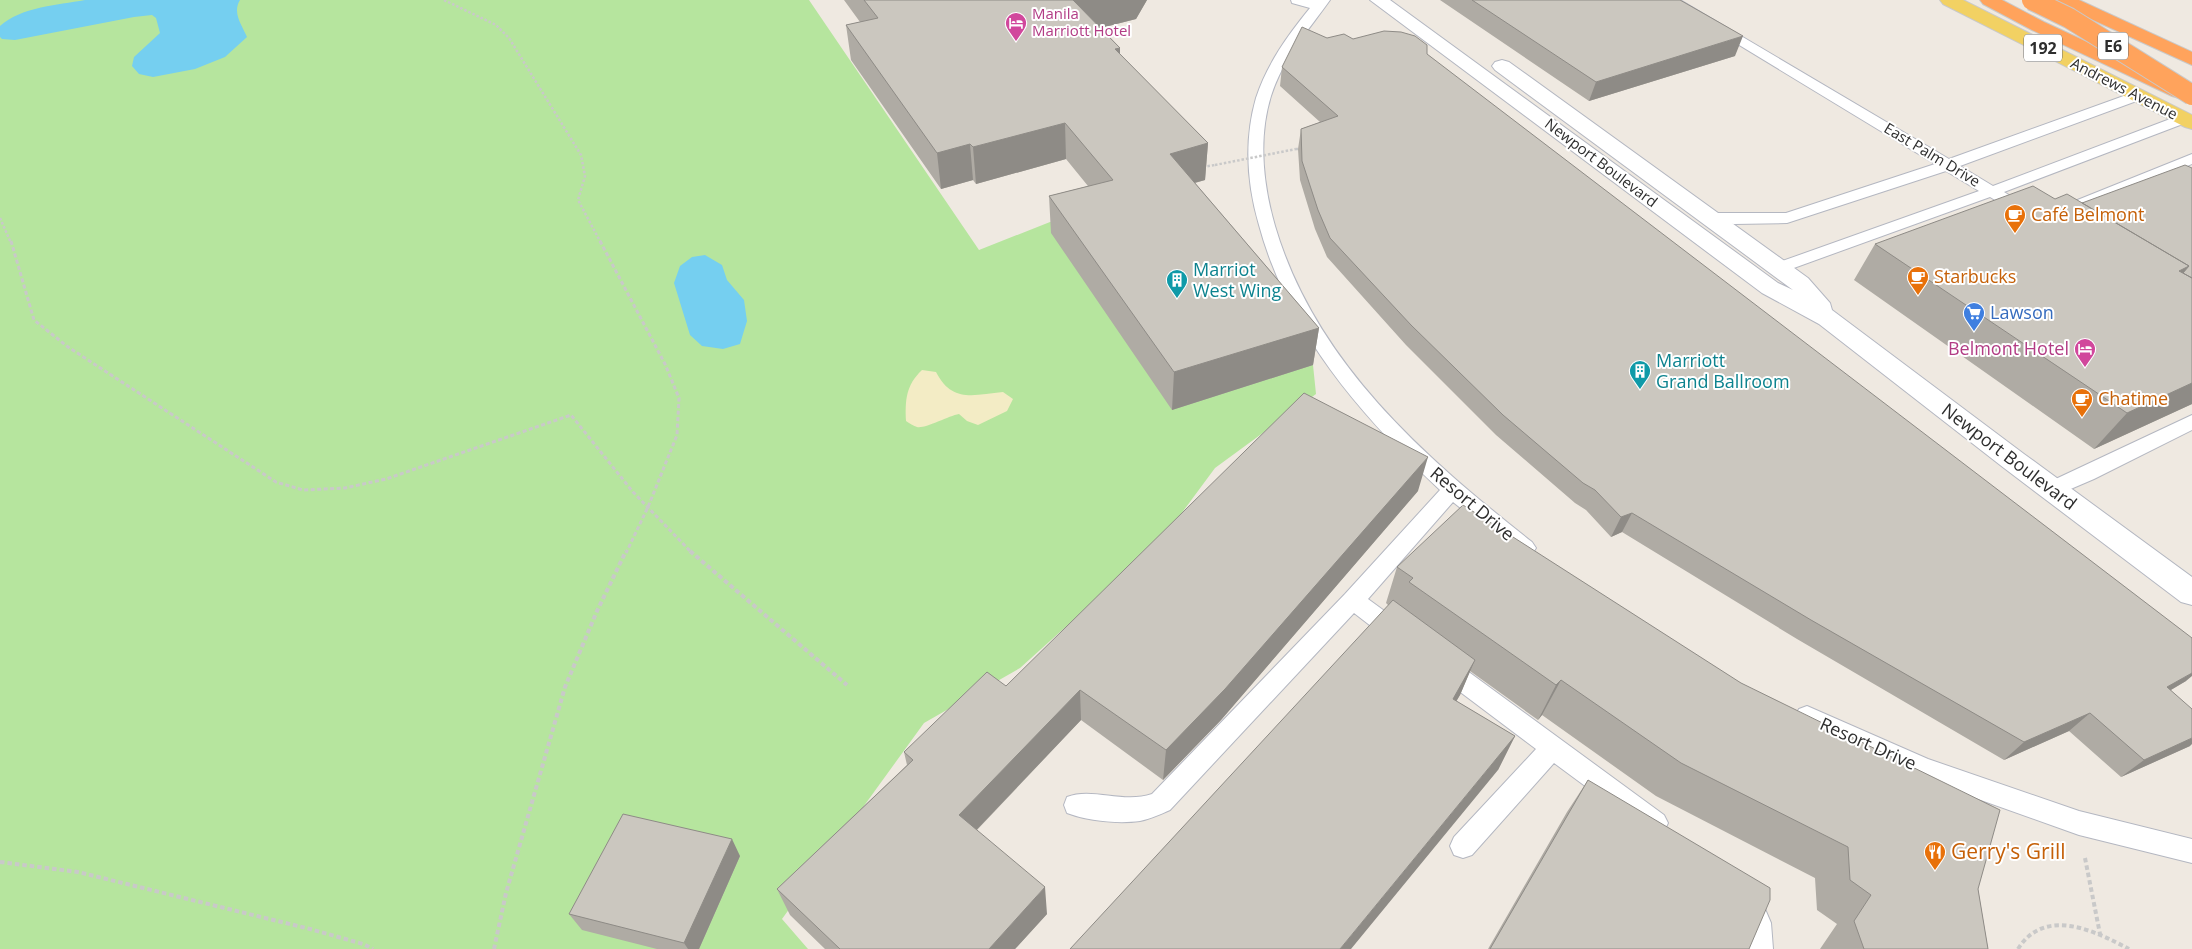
<svg xmlns="http://www.w3.org/2000/svg" width="2192" height="949" viewBox="0 0 2192 949" font-family="'Open Sans',sans-serif">
<style>
.green{fill:#b6e59e}
.sand{fill:#f3ecc5}
.water{fill:#75cff0}
.lines{fill:none;stroke-linecap:round;stroke-linejoin:round}
.lane-casing{stroke:#b4b7c1;stroke-width:2}
.secondary-casing{stroke:#b4b7c1;stroke-width:2}
.primary-casing{stroke:#c9c9c9;stroke-width:2}
.highway-casing{stroke:#c9c9c9;stroke-width:2}
.path-far2{stroke:#c9c9c9;stroke-width:2.5;stroke-dasharray:2.5 2;stroke-linecap:butt}
.path-far1{stroke:#c9c9c9;stroke-width:3;stroke-dasharray:4 2.5;stroke-linecap:butt}
.path{stroke:#c9c9c9;stroke-width:4;stroke-dasharray:4.5 3;stroke-linecap:butt}
.lane{fill:#fff;fill-rule:evenodd}
.secondary{fill:#fff;fill-rule:evenodd}
.primary{fill:#f2d163;fill-rule:evenodd}
.highway{fill:#ffa35c;fill-rule:evenodd}
.highway-bridge-casing{stroke:#c9c9c9;stroke-width:22;stroke-linecap:butt}
.path-bridge{stroke:#c9c9c9;stroke-width:2.5;stroke-dasharray:2.5 2;stroke-linecap:butt}
.highway-bridge{stroke:#ffa35c;stroke-width:20}
.wall{fill:#afaba4}
.shaded-wall{fill:#8e8b86}
.building{fill:#cbc7bf;stroke:#8e8b86}
.labels{text-anchor:middle;stroke-width:4;stroke-linejoin:round;paint-order:stroke}
.far-hotel-label{font-size:15px;fill:#b23c85;stroke:#fff;text-anchor:start}
.far-street-label{font-size:15px;fill:#2e2e2e;stroke:#fff}
.shield{fill:#fff;stroke:#6d6d6d;stroke-width:1}
.shield-label{font-size:16px;font-weight:bold;fill:#2e2e2e}
.food-label{font-size:18px;fill:#c56008;stroke:#fff;text-anchor:start}
.culture-label{font-size:18px;fill:#0d838f;stroke:#fff;text-anchor:start}
.shop-label{font-size:18px;fill:#366cbe;stroke:#fff;text-anchor:start}
.hotel-label{font-size:18px;fill:#b23c85;stroke:#fff;text-anchor:end}
.street-label{font-size:18px;fill:#2e2e2e;stroke:#fff}
.near-food-label{font-size:21px;fill:#c56008;stroke:#fff;text-anchor:start}
</style>
<rect width="100%" height="100%" fill="#efe9e1"/>
<path class="green" d="M 0,0 L 809,0 L 979,250 L 1050,222 L 1118,215 L 1265,313 L 1313,365 L 1316,394 L 1215,468 L 1161,541 L 1020,668 L 924,723 L 782,919 L 808,949 L 0,949 Z"/>
<path class="sand" d="M 922,370 L 936,372 C 952,403 973,395 1003,392 L 1013,399 L 1007,411 L 978,425 L 967,421 L 959,414 C 948,416 925,429 917,427 C 914,426 909,423 906,421 C 905,400 906,385 922,370 Z"/>
<path class="water" d="M 85,0 L 240,0 C 232,13 242,25 247,37 L 225,57 L 195,69 L 153,77 L 139,74 L 132,66 L 134,57 L 160,33 L 156,18 L 152,15 L 134,17 L 15,40 L 2,39 L 0,37 L 0,26 C 21,7 57,5 85,0 Z
M 705,255 L 722,265 L 727,280 L 744,300 L 747,321 L 740,344 L 723,349 L 702,346 L 690,335 L 674,283 L 680,266 L 692,257 Z"/>
<g class="lines">
<g class="lane-casing">
<path id="lane" d="M 1291,0 L 1330,0 C 1308,31 1283,58 1271,96 C 1258,138 1263,184 1275,226 C 1315,362 1424,457 1532,542 L 1536,548 L 1532,554 L 1525,556 L 1518,554 L 1453,502 L 1368,599 L 1405,626 L 1408,633 L 1405,640 L 1397,642 L 1389,640 L 1354,613 L 1170,810 C 1161,814 1150,819 1140,821 C 1118,824 1088,821 1067,813 L 1064,805 L 1067,797 C 1092,787 1123,804 1152,794 L 1345,594 L 1440,490 C 1360,415 1288,332 1259,225 C 1247,184 1244,140 1256,98 C 1267,64 1288,35 1310,8 L 1292,3 Z
M 1665,0 L 1680,0 L 1949,159 L 2132,93 L 2142,93 L 2144,96 L 2142,99 L 1960,166 L 1993,186 L 2178,116 L 2188,116 L 2190,119 L 2188,122 L 2004,192 L 2032,209 L 2034,212 L 2032,215 L 2020,215 L 1990,197 L 1780,273 L 1774,272 L 1772,268 L 1774,264 L 1979,191 L 1946,171 L 1787,223 L 1734,224 L 1705,221 L 1703,218 L 1705,215 L 1711,213 L 1786,213 L 1935,164 Z
M 2192,154 L 2192,164 L 2082,209 L 2070,209 L 2068,206 L 2070,203 Z
M 2192,415 L 2192,430 L 2094,479 L 2052,497 L 2045,494 L 2042,489 L 2045,484 Z
M 1443,656 L 1451,659 L 1664,815 L 1668,823 L 1664,831 L 1655,835 L 1646,831 L 1554,763 L 1472,855 L 1463,858 L 1454,855 L 1450,846 L 1454,837 L 1536,749 L 1435,673 L 1432,666 L 1435,659 Z
M 1807,706 L 1928,759 L 2079,811 L 2192,839 L 2192,863 L 2079,835 L 1922,779 L 1799,723 L 1795,716 L 1799,709 Z
M 1750,891 L 1759,895 L 1771,923 L 1773,949 L 1745,949 L 1745,923 L 1737,904 L 1741,895 Z"/>
</g>
<g class="secondary-casing">
<path id="secondary" d="M 1370,0 L 1390,0 L 1778,283 L 1793,290 L 1495,70 L 1492,66 L 1495,62 L 1502,60 L 1509,62 L 1808,278 L 1830,303 L 1832,310 L 2024,454 L 2192,577 L 2192,605 L 2181,602 L 2004,468 L 1819,324 L 1762,293 Z"/>
</g>
<g class="primary-casing">
<path id="primary" d="M 1940,0 L 1963,0 L 2192,115 L 2192,129 L 2185,127 L 1943,4 Z"/>
</g>
<g class="highway-casing">
<path id="highway" d="M 1980,0 L 2002,0 L 2044,22 L 2186,88 L 2189,92 L 2186,96 L 2179,98 L 2172,96 L 2032,30 L 1983,4 Z
M 2055,0 L 2079,0 L 2192,52 L 2192,65 L 2058,4 Z"/>
</g>
<path class="path-far2" d="M 444,0 L 496,25 L 509,38 L 581,155 L 585,176 L 578,200 L 601,243
M 1296,149 L 1298,149
M 1203,167 L 1215,165
M 0,218 L 11,243"/>
<path class="path-far1" d="M 11,241 L 34,320 L 68,347 L 276,482 L 303,490 L 345,488 L 386,479 L 571,415 L 633,492 L 692,553
M 600,241 L 665,364 L 679,398 L 677,435 L 648,507 L 626,553"/>
<path class="path" d="M 690,551 L 847,685
M 2085,858 L 2100,934
M 0,862 L 78,872 L 310,929 L 363,944 L 373,949
M 494,949 L 506,893 L 565,687 L 597,611 L 626,551
M 2018,949 C 2045,906 2095,931 2129,949"/>
<use href="#lane" class="lane"/>
<use href="#secondary" class="secondary"/>
<use href="#primary" class="primary"/>
<use href="#highway" class="highway"/>
<g class="highway-bridge-casing">
<path id="highway-bridge" d="M 2032,0 L 2069,18 L 2192,95"/>
</g>
<path class="path-bridge" d="M 1215,165 L 1296,149"/>
<use href="#highway-bridge" class="highway-bridge"/>
</g>
<path class="wall" d="M 844,0 L 1147,0 L 1136,19 L 1101,28 L 1120,48 L 1120,55 L 1208,143 L 1205,180 L 1195,183 L 1319,328 L 1313,365 L 1172,410 L 1051,233 L 1049,196 L 1088,186 L 1066,159 L 976,184 L 973,180 L 941,189 L 851,60 L 846,25 L 860,22 Z
M 1440,0 L 1680,0 L 1735,56 L 1589,101 Z
M 1327,38 L 1353,39 L 1427,54 L 2186,681 L 2171,690 L 2190,746 L 2121,777 L 2069,731 L 2004,760 L 1797,639 L 1622,532 L 1611,537 L 1586,510 L 1575,503 L 1496,435 L 1406,345 L 1327,257 L 1315,229 L 1300,180 L 1298,149 L 1301,129 L 1320,122 L 1280,86 L 1282,67 Z
M 2191,168 L 2192,404 L 2094,449 L 1854,280 L 1875,244 L 2055,199 L 2082,203 Z
M 1418,491 L 1221,720 L 1163,780 L 1081,720 L 977,830 L 1047,914 L 1015,949 L 825,949 L 790,915 L 777,889 L 907,765 L 904,752 Z
M 1397,567 L 1978,889 L 1988,949 L 1820,949 L 1837,924 L 1817,910 L 1815,878 L 1656,796 L 1542,715 L 1538,720 L 1470,671 L 1460,695 L 1456,701 L 1515,736 L 1498,770 L 1388,605 L 1386,603 Z
M 1588,780 L 1749,949 L 1488,949 L 1567,812 Z
M 740,856 L 699,949 L 657,949 L 582,930 L 569,914 Z"/>
<path class="shaded-wall" d="M 1073,0 L 1147,0 L 1136,19 L 1073,35 Z
M 1743,36 L 1735,56 L 1589,101 L 1596,82 Z
M 1120,48 L 1120,83 L 1115,49 Z
M 1065,123 L 1066,159 L 976,184 L 973,147 Z
M 1208,143 L 1205,180 L 1168,190 L 1170,154 Z
M 970,144 L 973,180 L 941,189 L 937,153 Z
M 2189,266 L 2159,302 L 2179,271 Z
M 1319,328 L 1313,365 L 1172,410 L 1174,372 Z
M 2192,383 L 2192,404 L 2094,449 L 2127,413 Z
M 1428,457 L 1418,491 L 1221,720 L 1163,780 L 1166,750 Z
M 1632,513 L 1622,532 L 1611,537 L 1621,517 Z
M 1475,660 L 1460,695 L 1438,733 L 1453,699 Z
M 2192,673 L 2192,676 L 2186,681 L 2145,705 L 2167,687 Z
M 1561,680 L 1542,715 L 1538,720 L 1556,685 Z
M 1080,690 L 1081,720 L 964,843 L 959,815 Z
M 2090,713 L 2069,731 L 2004,760 L 2024,742 Z
M 1515,736 L 1498,770 L 1351,949 L 1340,949 Z
M 2192,738 L 2192,744 L 2190,746 L 2121,777 L 2144,760 Z
M 732,839 L 740,856 L 699,949 L 688,949 L 684,943 Z
M 1045,887 L 1047,914 L 1015,949 L 989,949 Z"/>
<path class="building" d="M 864,0 L 1074,0 L 1073,0 L 1120,48 L 1115,49 L 1208,143 L 1170,154 L 1319,328 L 1174,372 L 1049,196 L 1113,180 L 1065,123 L 973,147 L 970,144 L 937,153 L 846,25 L 878,18 Z
M 1472,0 L 1680,0 L 1743,36 L 1596,82 Z
M 1302,27 L 1327,38 L 1344,34 L 1353,39 L 1384,31 L 1401,32 L 1415,36 L 1427,45 L 1427,54 L 2192,638 L 2192,673 L 2167,687 L 2192,709 L 2192,738 L 2144,760 L 2090,713 L 2024,742 L 1811,620 L 1632,513 L 1621,517 L 1595,490 L 1583,483 L 1503,415 L 1411,325 L 1330,238 L 1318,210 L 1302,161 L 1301,129 L 1338,116 L 1282,67 Z
M 2185,165 L 2192,168 L 2192,278 L 2183,273 L 2189,266 L 2082,203 Z
M 2033,186 L 2055,199 L 2067,194 L 2189,266 L 2179,271 L 2192,278 L 2192,383 L 2127,413 L 1875,244 Z
M 1304,393 L 1428,457 L 1225,689 L 1166,750 L 1080,690 L 959,815 L 1045,887 L 989,949 L 840,949 L 777,889 L 913,760 L 904,752 L 987,672 L 1006,686 Z
M 1463,505 L 1741,683 L 2000,810 L 1978,889 L 1988,949 L 1864,949 L 1854,921 L 1871,895 L 1850,880 L 1848,847 L 1681,763 L 1561,680 L 1556,685 L 1409,582 L 1413,578 L 1397,567 Z
M 1393,600 L 1475,660 L 1453,699 L 1515,736 L 1340,949 L 1070,949 Z
M 1588,780 L 1770,888 L 1770,900 L 1749,949 L 1490,949 Z
M 623,814 L 732,839 L 684,943 L 569,914 Z"/>
<defs>
<g id="hotel-pin" transform="scale(1.125)"><path d="M0 17L-7.5 6A9.5 9.5 0 1 1 7.5 6Z" fill="#d1479c" stroke="#fff"/><path d="M-6-4.5h1.5V1H6V5H4.5V3h-9V5H-6ZM-4 0a1.8 1.8 0 1 1 3.6 0ZM.5 0V-2.5h3Q6-2.5 6 0Z" fill="#fff"/></g>
<g id="cafe-pin" transform="scale(1.125)"><path d="M0 17L-7.5 6A9.5 9.5 0 1 1 7.5 6Z" fill="#e8710a" stroke="#fff"/><path d="M-5.5-4.5H6V0H3Q3 3.5 0 3.5H-2.5Q-5.5 3.5-5.5 0ZM3-3.2v2h1.7v-2ZM-6 4.5H4V6H-6Z" fill="#fff"/></g>
<g id="building-pin" transform="scale(1.125)"><path d="M0 17L-7.5 6A9.5 9.5 0 1 1 7.5 6Z" fill="#0f9aa8" stroke="#fff"/><path d="M-4-6H4V6H1V3H-1V6H-4ZM-2.5-4.3h1.7v1.8h-1.7ZM.8-4.3h1.7v1.8H.8ZM-2.5-1h1.7V.8h-1.7ZM.8-1h1.7V.8H.8Z" fill="#fff"/></g>
<g id="supermarket-pin" transform="scale(1.125)"><path d="M0 17L-7.5 6A9.5 9.5 0 1 1 7.5 6Z" fill="#3f7fe0" stroke="#fff"/><path d="M-6-5.5h2.5l.6 2H6L4.5 2H-2.5L-4.4-4H-6ZM-1.5 3.2a1.3 1.3 0 1 0 .1 0ZM3 3.2a1.3 1.3 0 1 0 .1 0Z" fill="#fff"/></g>
<g id="restaurant-pin" transform="scale(1.125)"><path d="M0 17L-7.5 6A9.5 9.5 0 1 1 7.5 6Z" fill="#e8710a" stroke="#fff"/><path d="M-5-6h1v4h1v-4h1v4h1v-4h1v5L-1.5 .5V6h-2V.5L-5-1ZM5-6V6H3V1.5H1.5Q1.5-4 5-6Z" fill="#fff"/></g>
</defs>
<g fill-rule="evenodd">
<use href="#hotel-pin" x="1016" y="23"/>
<use href="#cafe-pin" x="2015" y="215"/>
<use href="#cafe-pin" x="1918" y="277"/>
<use href="#building-pin" x="1177" y="280"/>
<use href="#supermarket-pin" x="1974" y="313"/>
<use href="#hotel-pin" x="2085" y="349"/>
<use href="#building-pin" x="1640" y="371"/>
<use href="#cafe-pin" x="2082" y="399"/>
<use href="#restaurant-pin" x="1935" y="852"/>
</g>
<g class="labels">
<g class="far-hotel-label">
<text x="1032" y="19">Manila<tspan x="1032" dy="17">Marriott Hotel</tspan></text>
</g>
<g class="far-street-label">
<text transform="translate(2124 89) rotate(27)" y="5">Andrews Avenue</text>
<text transform="translate(1932 155) rotate(31)" y="5">East Palm Drive</text>
<text transform="translate(1601 163) rotate(37)" y="5">Newport Boulevard</text>
</g>
<g class="shield">
<rect x="2098" y="32.5" width="30" height="27" rx="4"/>
<rect x="2024" y="34.5" width="38" height="27" rx="4"/>
</g>
<g class="shield-label">
<text x="2113" y="52">E6</text>
<text x="2043" y="54">192</text>
</g>
<g class="food-label">
<text x="2031" y="221">Café Belmont</text>
<text x="1934" y="283">Starbucks</text>
<text x="2098" y="405">Chatime</text>
</g>
<g class="culture-label">
<text x="1193" y="276">Marriot<tspan x="1193" dy="21">West Wing</tspan></text>
<text x="1656" y="367">Marriott<tspan x="1656" dy="21">Grand Ballroom</tspan></text>
</g>
<g class="shop-label">
<text x="1990" y="319">Lawson</text>
</g>
<g class="hotel-label">
<text x="2069" y="355">Belmont Hotel</text>
</g>
<g class="street-label">
<text transform="translate(2009 457) rotate(37)" y="6">Newport Boulevard</text>
<text transform="translate(1472 504) rotate(40)" y="6">Resort Drive</text>
<text transform="translate(1868 744) rotate(24)" y="6">Resort Drive</text>
</g>
<g class="near-food-label">
<text x="1951" y="859">Gerry's Grill</text>
</g>
</g>
</svg>
